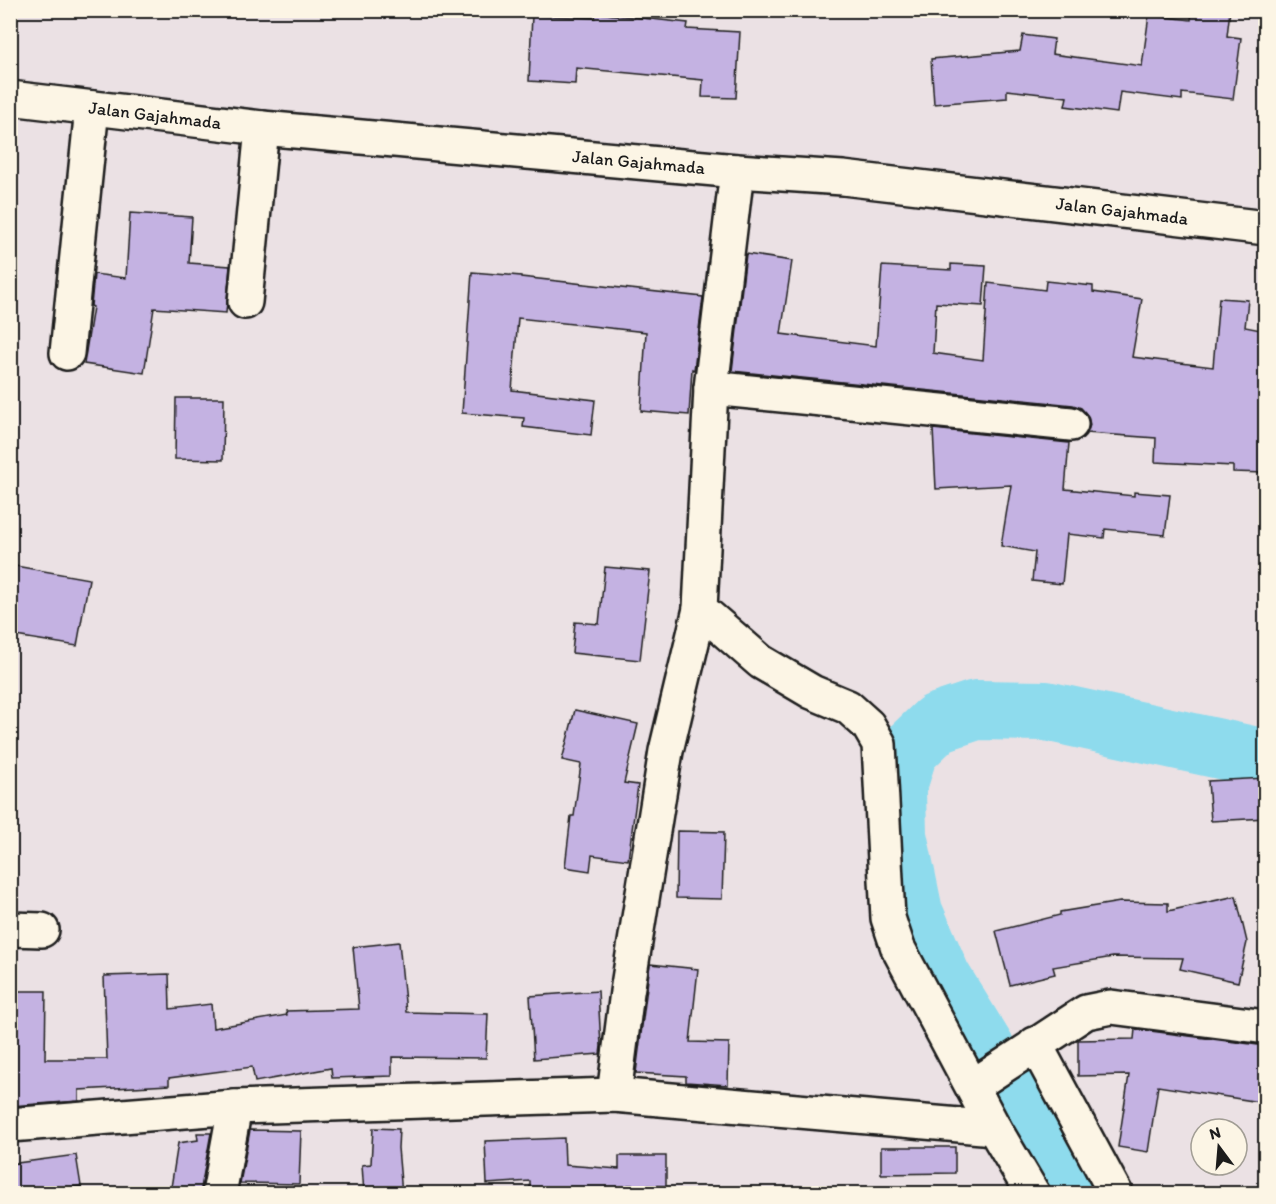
<svg xmlns="http://www.w3.org/2000/svg" width="1276" height="1204" viewBox="0 0 1276 1204" font-family="Itim,sans-serif">
<style>
.lines{fill:none;stroke-linecap:round;stroke-linejoin:round}
.river{stroke:#8edbed;stroke-width:60}
.building{fill:#c4b2e2;stroke:#1c1c1c;stroke-width:1.5}
.minor-casing{stroke:#1c1c1c;stroke-width:38}
.minor{stroke:#fcf5e5;stroke-width:33}
.labels{text-anchor:middle;stroke-width:6;stroke-linejoin:round;paint-order:stroke}
.street-label{font-size:18px;fill:#1c1c1c;stroke:#fcf5e5}
</style>
<rect width="100%" height="100%" fill="#ebe1e4"/>
<filter id="ink" filterUnits="userSpaceOnUse"><feTurbulence type="fractalNoise" baseFrequency=".0167" numOctaves="2"/><feDisplacementMap in="SourceGraphic" scale="12" xChannelSelector="R" yChannelSelector="G"/><feConvolveMatrix kernelMatrix="1 2 1 2 8 2 1 2 1" color-interpolation-filters="sRGB"/></filter>
<g filter="url(#ink)">
<g class="lines">
<path class="river" d="M 1073,1194 L 941,977 L 913,912 L 897,835 L 896,790 L 908,751 L 937,723 L 976,710 L 1046,711 L 1266,759"/>
</g>
<path class="building" d="M 1192,10 L 1230,10 L 1227,36 L 1241,38 L 1233,99 L 1182,93 L 1182,100 L 1120,92 L 1117,113 L 1065,106 L 1067,97 L 1007,90 L 1007,98 L 934,104 L 931,59 L 1020,51 L 1023,35 L 1054,39 L 1052,54 L 1142,66 L 1149,15 L 1191,20 Z
M 596,13 L 688,23 L 687,29 L 740,32 L 736,98 L 702,97 L 703,80 L 576,68 L 575,84 L 529,81 L 532,15 L 595,18 Z
M 130,213 L 192,217 L 189,263 L 230,266 L 226,313 L 154,308 L 144,373 L 84,364 L 93,307 L 91,306 L 94,274 L 126,278 Z
M 746,254 L 792,261 L 781,334 L 876,346 L 882,266 L 951,270 L 951,264 L 986,266 L 983,306 L 936,303 L 933,353 L 983,360 L 988,283 L 1045,290 L 1046,281 L 1093,286 L 1093,292 L 1142,299 L 1132,357 L 1213,367 L 1219,298 L 1248,300 L 1245,327 L 1266,331 L 1266,375 L 1262,374 L 1261,443 L 1266,444 L 1266,473 L 1233,472 L 1233,466 L 1155,462 L 1156,438 L 1087,433 L 1090,425 L 1088,416 L 1081,408 L 1073,405 L 732,371 Z
M 472,272 L 521,276 L 521,277 L 703,297 L 694,370 L 692,369 L 689,415 L 641,411 L 646,332 L 518,318 L 512,390 L 595,400 L 591,435 L 523,427 L 524,418 L 462,413 Z
M 176,398 L 224,398 L 223,460 L 175,459 Z
M 933,429 L 1069,443 L 1065,489 L 1134,496 L 1134,492 L 1170,495 L 1165,535 L 1105,529 L 1104,538 L 1067,534 L 1062,584 L 1032,581 L 1035,552 L 1001,546 L 1011,485 L 936,489 Z
M 10,565 L 89,579 L 77,646 L 10,635 Z
M 605,567 L 650,571 L 640,660 L 572,653 L 575,622 L 599,624 Z
M 575,710 L 638,724 L 624,783 L 638,785 L 628,860 L 592,855 L 590,871 L 565,867 L 571,816 L 574,816 L 581,764 L 562,760 Z
M 1266,778 L 1266,818 L 1211,821 L 1208,781 Z
M 677,831 L 724,832 L 722,899 L 676,898 Z
M 1236,896 L 1247,942 L 1238,982 L 1180,969 L 1183,958 L 1113,957 L 1053,967 L 1055,974 L 1010,985 L 996,931 L 1060,915 L 1060,912 L 1120,902 L 1168,903 L 1168,911 Z
M 399,942 L 406,1012 L 488,1014 L 486,1058 L 392,1057 L 392,1076 L 332,1078 L 331,1068 L 255,1082 L 252,1067 L 169,1078 L 169,1085 L 79,1090 L 79,1101 L 10,1106 L 10,991 L 46,991 L 45,1059 L 107,1059 L 104,976 L 169,974 L 170,1009 L 211,1004 L 213,1028 L 287,1015 L 286,1011 L 359,1009 L 353,947 Z
M 650,964 L 698,969 L 690,1042 L 729,1043 L 728,1085 L 686,1082 L 686,1076 L 636,1073 Z
M 598,991 L 601,1046 L 600,1054 L 534,1059 L 530,996 Z
M 1135,1029 L 1266,1046 L 1266,1103 L 1158,1086 L 1148,1152 L 1118,1147 L 1129,1075 L 1078,1076 L 1078,1040 L 1134,1039 Z
M 373,1128 L 399,1129 L 398,1148 L 402,1194 L 364,1194 L 362,1165 L 371,1164 Z
M 250,1130 L 301,1131 L 299,1184 L 240,1183 Z
M 197,1133 L 211,1133 L 200,1194 L 170,1194 L 178,1143 L 198,1140 Z
M 564,1138 L 565,1165 L 619,1169 L 619,1156 L 666,1156 L 666,1186 L 628,1185 L 627,1189 L 530,1191 L 530,1181 L 487,1184 L 485,1141 Z
M 881,1147 L 955,1147 L 955,1173 L 881,1174 Z
M 76,1155 L 81,1186 L 25,1194 L 10,1194 L 10,1164 Z"/>
<g class="lines">
<g class="minor-casing">
<g id="minor">
<path id="s1" d="M 10,98 L 262,128 L 737,171 L 843,178 L 1266,228"/>
<path d="M 737,171 L 711,388 L 700,609 L 761,662 L 812,692 L 848,707 L 868,725 L 879,744 L 888,918 L 898,948 L 994,1128 L 1033,1194"/>
<path d="M 245,302 L 262,128"/>
<path d="M 67,353 L 92,108"/>
<path d="M 711,388 L 1071,424"/>
<path d="M 10,929 L 42,930"/>
<path d="M 1035,1044 L 1116,1194"/>
<path d="M 972,1085 L 982,1080 L 1086,1012 L 1111,1007 L 1266,1027"/>
<path d="M 614,1095 L 627,992 L 666,751 L 700,609"/>
<path d="M 10,1125 L 235,1107 L 614,1095 L 994,1128"/>
<path d="M 219,1194 L 235,1107"/>
</g>
</g>
<use href="#minor" class="minor"/>
</g>
</g>
<g class="labels">
<g class="street-label">
<text dy="6" stroke="none"><textPath href="#s1" startOffset="146">Jalan Gajahmada</textPath></text>
<text dy="6" stroke="none"><textPath href="#s1" startOffset="632">Jalan Gajahmada</textPath></text>
<text dy="6" stroke="none"><textPath href="#s1" startOffset="1118">Jalan Gajahmada</textPath></text>
</g>
</g>
<rect width="1276" height="1204" fill="none" stroke="#fcf5e5" stroke-width="36"/>
<rect x="18" y="18" width="1240" height="1168" fill="none" stroke="#1c1c1c" stroke-width="2" filter="url(#ink)"/>
<g transform="translate(1219 1147) rotate(344)"><circle r="28" fill="#fcf5e5" stroke="#a29e95" stroke-width="1.5"/>
<path d="M0-4.5L10 22L0 15L-10 22Z" fill="#1c1c1c"/>
<text y="-9" font-size="16" font-weight="bold" text-anchor="middle" fill="#1c1c1c">N</text>
</g>
</svg>
